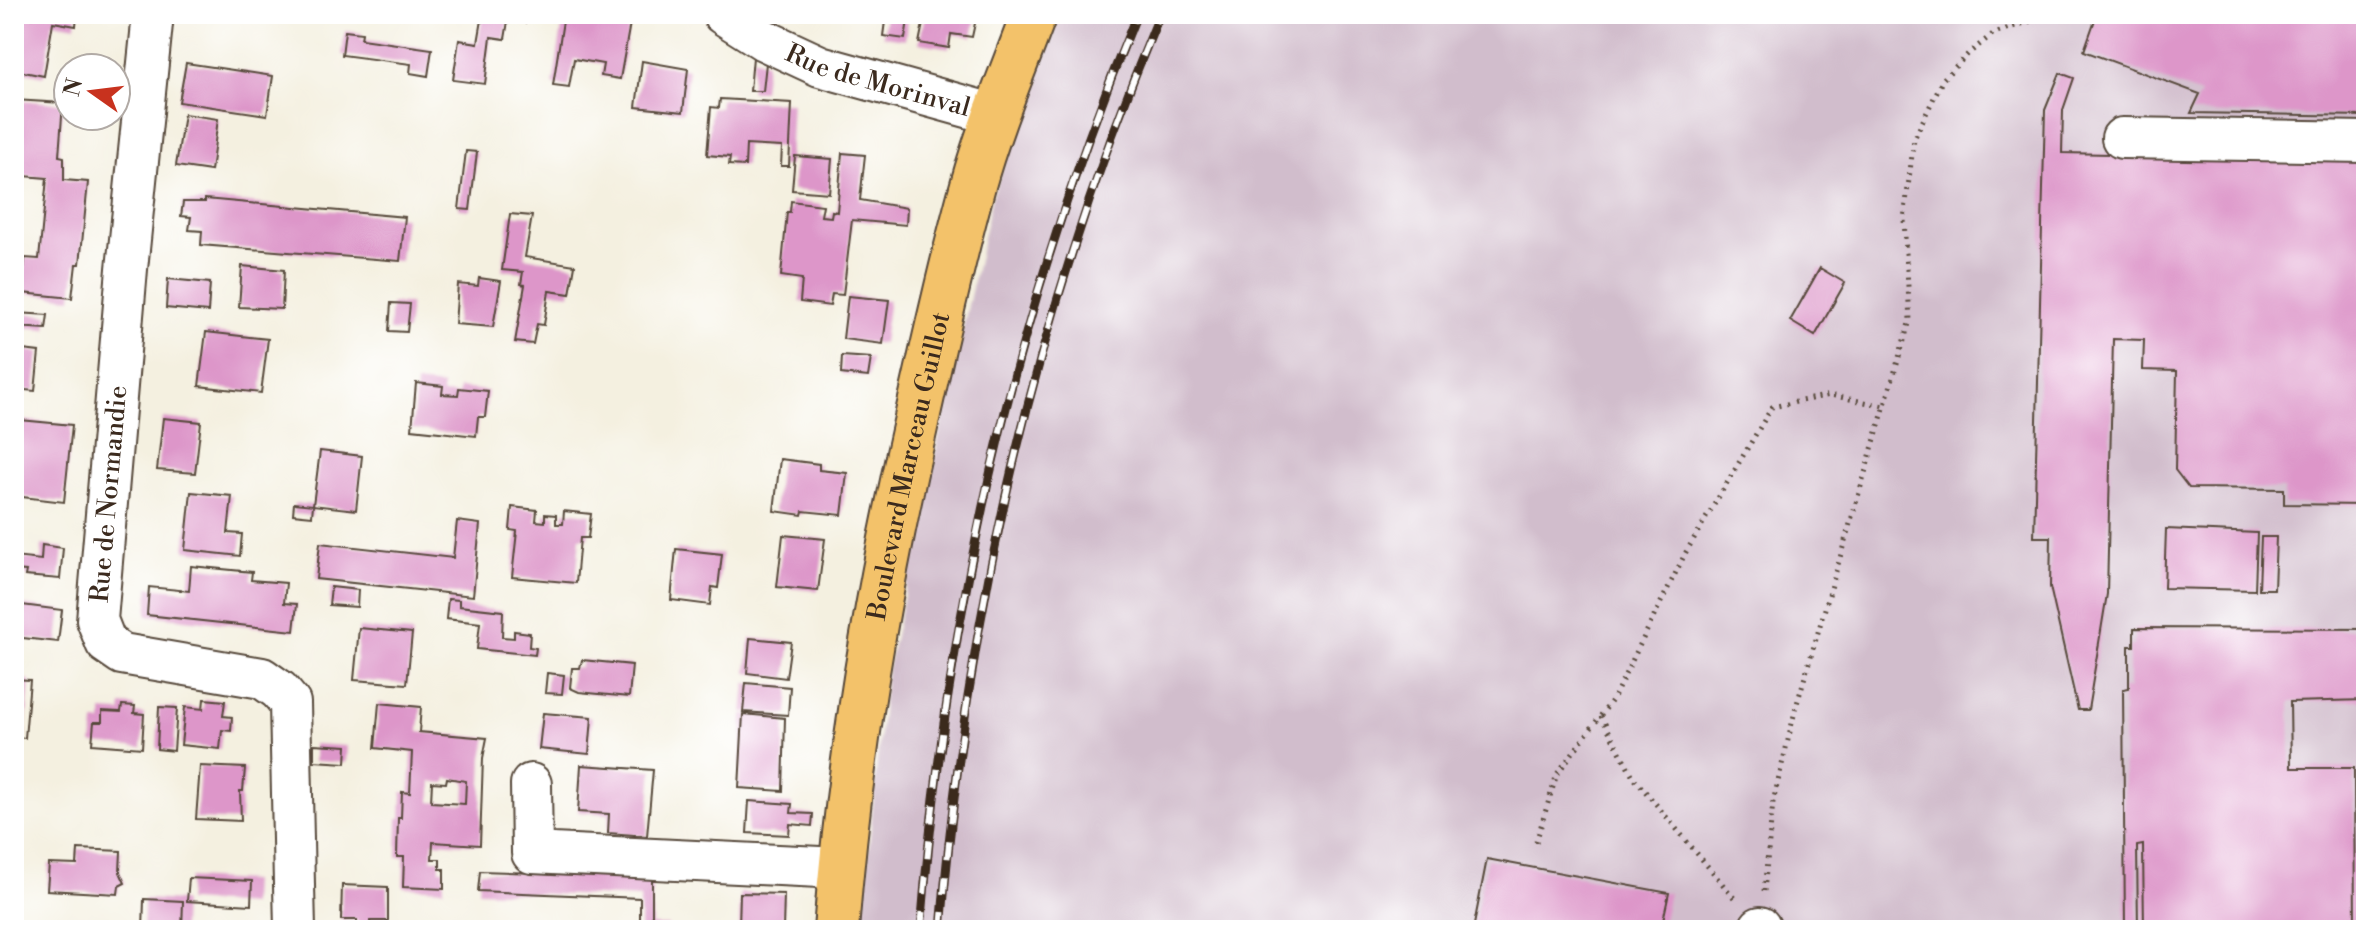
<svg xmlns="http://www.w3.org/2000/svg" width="2380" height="944" viewBox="0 0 2380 944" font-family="'Libre Bodoni',serif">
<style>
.industrial{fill:#d1bdcc}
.building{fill:#dd96c9;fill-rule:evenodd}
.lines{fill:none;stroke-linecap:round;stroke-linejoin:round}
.minor-casing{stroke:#57483b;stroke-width:44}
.major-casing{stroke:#57483b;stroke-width:48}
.path{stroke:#57483b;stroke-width:5;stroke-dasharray:2 6;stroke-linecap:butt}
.minor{stroke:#fff;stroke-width:40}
.major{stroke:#f3c26a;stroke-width:44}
.rail-casing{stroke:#3b2a1e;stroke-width:9}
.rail{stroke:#fff;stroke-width:6;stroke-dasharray:18;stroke-linecap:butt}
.labels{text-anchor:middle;stroke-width:8;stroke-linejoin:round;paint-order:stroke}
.street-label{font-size:26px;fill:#3b2a1e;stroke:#fff}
</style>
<rect width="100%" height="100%" fill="#fff"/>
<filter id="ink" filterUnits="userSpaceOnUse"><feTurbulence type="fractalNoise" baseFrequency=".0125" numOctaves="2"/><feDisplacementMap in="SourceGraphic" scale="16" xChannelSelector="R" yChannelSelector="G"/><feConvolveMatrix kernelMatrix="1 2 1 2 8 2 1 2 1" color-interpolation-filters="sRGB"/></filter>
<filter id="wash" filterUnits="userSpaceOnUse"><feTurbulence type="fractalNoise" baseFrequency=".006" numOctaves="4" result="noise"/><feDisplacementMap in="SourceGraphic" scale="32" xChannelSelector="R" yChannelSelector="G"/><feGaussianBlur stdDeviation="1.8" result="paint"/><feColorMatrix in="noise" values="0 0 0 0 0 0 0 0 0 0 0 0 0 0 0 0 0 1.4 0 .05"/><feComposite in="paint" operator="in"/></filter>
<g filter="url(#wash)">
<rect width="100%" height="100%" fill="#f4f0e0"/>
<path class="industrial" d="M 1060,14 L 2366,14 L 2366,930 L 861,930 L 885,681 L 992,197 Z"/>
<g id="blocks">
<path class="building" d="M 14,14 L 32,18 L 33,14 L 77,14 L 76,26 L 53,22 L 44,76 L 14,70 Z
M 483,14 L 528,14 L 526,23 L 508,21 L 505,39 L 491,37 L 485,84 L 453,80 L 459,40 L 478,43 Z
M 564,14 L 630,23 L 620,79 L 601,76 L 603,64 L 574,59 L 569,87 L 553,85 Z
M 886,14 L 909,14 L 905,39 L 883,36 Z
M 925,14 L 977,14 L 972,37 L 951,34 L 949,48 L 919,43 Z
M 2097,14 L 2366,14 L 2366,116 L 2191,113 L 2200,94 L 2084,51 Z
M 345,31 L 362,33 L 361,39 L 432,49 L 428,76 L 410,73 L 411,64 L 342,55 Z
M 753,57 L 766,63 L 763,91 L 750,91 Z
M 642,61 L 688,69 L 683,112 L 636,107 Z
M 186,63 L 273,76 L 267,115 L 179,102 Z
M 2060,73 L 2074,78 L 2063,110 L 2062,153 L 2366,159 L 2366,505 L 2284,504 L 2284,489 L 2189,488 L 2175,470 L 2177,371 L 2143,370 L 2144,340 L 2113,339 L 2107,594 L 2088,710 L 2078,710 L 2050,587 L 2051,537 L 2034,537 L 2045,110 Z
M 720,99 L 792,103 L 789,166 L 781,166 L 782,147 L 746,145 L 745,166 L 729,165 L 730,157 L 707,155 L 711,107 L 719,108 Z
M 14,100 L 63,103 L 59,156 L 64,157 L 64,180 L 88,182 L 80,264 L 76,264 L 72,298 L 22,293 L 25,258 L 39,259 L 47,178 L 24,176 L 23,191 L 14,190 Z
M 184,114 L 218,119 L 211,171 L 176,166 Z
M 466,151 L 477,152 L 470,210 L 459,209 Z
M 842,153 L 865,155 L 860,200 L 907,208 L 906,225 L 852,220 L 843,295 L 832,294 L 830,306 L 800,302 L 802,279 L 781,276 L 787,212 L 790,212 L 791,201 L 823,205 L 821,216 L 831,217 L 832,211 L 837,212 Z
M 795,156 L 832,159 L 829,193 L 792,190 Z
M 205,199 L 405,217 L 400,261 L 201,245 L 202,231 L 189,230 L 191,217 L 181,216 L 183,202 L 205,202 Z
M 510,214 L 532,216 L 525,257 L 575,265 L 570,294 L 549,291 L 544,325 L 537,324 L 533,344 L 515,342 L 525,285 L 521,284 L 523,272 L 502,270 Z
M 242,266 L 284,270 L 282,309 L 239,307 Z
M 1820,268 L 1845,283 L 1815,336 L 1790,321 Z
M 479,278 L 501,281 L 493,327 L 455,324 L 458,284 L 478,286 Z
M 168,279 L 210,283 L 208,312 L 166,308 Z
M 848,296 L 889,300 L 883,344 L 843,339 Z
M 391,303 L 410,304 L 407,332 L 389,331 Z
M 17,313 L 48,315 L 46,329 L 16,327 Z
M 206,332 L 268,339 L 261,393 L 199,386 Z
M 14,349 L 39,352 L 35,391 L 14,389 Z
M 842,356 L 871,358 L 868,377 L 841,374 Z
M 416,383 L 443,386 L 442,394 L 458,395 L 459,388 L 488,391 L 485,417 L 478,417 L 476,436 L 412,429 Z
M 163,418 L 201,422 L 195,473 L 157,470 Z
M 20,420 L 72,425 L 64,502 L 14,496 L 14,422 L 20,423 Z
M 320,451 L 362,456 L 356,510 L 313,505 L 312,516 L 293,514 L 294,503 L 313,505 Z
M 780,459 L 819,464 L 819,470 L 847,473 L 842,515 L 803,511 L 802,515 L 774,511 Z
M 191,492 L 232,496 L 228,533 L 242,534 L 240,556 L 185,550 Z
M 512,507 L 537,510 L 536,521 L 545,522 L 545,514 L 556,515 L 556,524 L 563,524 L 564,511 L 591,514 L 588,538 L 580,538 L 576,583 L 512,577 L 517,531 L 510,530 Z
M 457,521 L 480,524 L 473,596 L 316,579 L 320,543 L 453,558 Z
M 2166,529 L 2257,533 L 2255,590 L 2164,588 Z
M 783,535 L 825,539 L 818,591 L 777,587 Z
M 2261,537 L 2276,537 L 2274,589 L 2259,589 Z
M 42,545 L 63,548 L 60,579 L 25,576 L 26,571 L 14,570 L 14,557 L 41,560 Z
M 676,549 L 722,554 L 718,588 L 712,587 L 710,605 L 671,600 Z
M 191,566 L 252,572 L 251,580 L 286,583 L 284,603 L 297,604 L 294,631 L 147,615 L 149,587 L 189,591 Z
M 331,587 L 358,590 L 357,607 L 329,605 Z
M 448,599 L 459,600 L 459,606 L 503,611 L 502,637 L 514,638 L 514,631 L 530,633 L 529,647 L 536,648 L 535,655 L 477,649 L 480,623 L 446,619 Z
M 14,604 L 62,610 L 58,642 L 14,637 Z
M 359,628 L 412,633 L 407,684 L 354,680 Z
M 2134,628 L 2366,629 L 2366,700 L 2290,702 L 2291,768 L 2354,768 L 2355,930 L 2144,930 L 2143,845 L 2137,846 L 2138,930 L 2125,930 L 2123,689 L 2129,688 L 2129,646 L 2134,646 Z
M 750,638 L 791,642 L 786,678 L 747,673 Z
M 582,660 L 632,665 L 629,697 L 579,692 L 570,688 L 572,668 L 580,668 Z
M 547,673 L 564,675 L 562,694 L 545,693 Z
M 14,679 L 30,680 L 25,738 L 14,737 Z
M 746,683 L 790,687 L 788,715 L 743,712 Z
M 204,699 L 225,701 L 223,716 L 232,717 L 231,731 L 222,730 L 220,749 L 181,745 L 185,707 L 203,709 Z
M 379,703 L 421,707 L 419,732 L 487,738 L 483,758 L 480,845 L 433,842 L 432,859 L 440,859 L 440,869 L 444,869 L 444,889 L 403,887 L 404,857 L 397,857 L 398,818 L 401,818 L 402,792 L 410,793 L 412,752 L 375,748 ZM 447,778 L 466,781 L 465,804 L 431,802 L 432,782 L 446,783 Z
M 122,705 L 135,706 L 134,713 L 144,714 L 142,748 L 92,744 L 94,722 L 102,722 L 102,711 L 121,712 Z
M 159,707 L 177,708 L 174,751 L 157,749 Z
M 543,713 L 592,717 L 589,754 L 539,749 Z
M 743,714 L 785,718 L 783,791 L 739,788 Z
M 314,744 L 347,746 L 346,763 L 314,761 Z
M 581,765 L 653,770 L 647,836 L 608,833 L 609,814 L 578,812 Z
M 200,766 L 245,768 L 243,791 L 240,791 L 241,821 L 196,819 Z
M 749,801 L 792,804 L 791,813 L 813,814 L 812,826 L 790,824 L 789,835 L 747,833 Z
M 78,849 L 121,851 L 120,872 L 125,883 L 119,886 L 118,894 L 47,890 L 49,864 L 77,865 Z
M 1487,859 L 1669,893 L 1661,930 L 1473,930 Z
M 480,871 L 652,877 L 652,925 L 668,925 L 668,930 L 640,930 L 640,898 L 478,891 Z
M 189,878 L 252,881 L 251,905 L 187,901 Z
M 342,885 L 388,887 L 388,921 L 370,921 L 370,929 L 357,929 L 357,920 L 341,920 Z
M 740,893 L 784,894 L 783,929 L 739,927 Z
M 144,899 L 183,901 L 182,930 L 143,930 Z"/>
</g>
</g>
<g filter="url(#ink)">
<use href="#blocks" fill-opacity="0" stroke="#57483b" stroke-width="2"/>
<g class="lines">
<g class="minor-casing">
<g id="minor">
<path d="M 153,14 L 127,269 L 97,620 L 106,643 L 122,654 L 262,678 L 279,690 L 290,703 L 295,930"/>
<path id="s1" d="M 723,14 L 764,40 L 820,66 L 996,115"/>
<path d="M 2122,138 L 2366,142"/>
<path d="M 531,784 L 532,853 L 841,868"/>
<path d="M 1760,930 L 1760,927"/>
</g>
</g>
<g class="major-casing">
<g id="major">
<path id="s2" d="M 836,930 C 849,760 877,593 915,427 C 933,346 951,265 973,185 C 989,127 1013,71 1034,14"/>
</g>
</g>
<path class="path" d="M 1601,716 L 1634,778 L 1735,899
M 1536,842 L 1557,774 L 1613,699 L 1686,552 L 1772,407 L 1830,395 L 1884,406
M 1764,891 L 1773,802 L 1796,707 L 1910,320 L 1904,219 L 1914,139 L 1943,79 L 1968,54 L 1994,33 L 2034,20 L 2041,14"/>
<use href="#minor" class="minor"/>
<use href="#major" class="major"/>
<g class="rail-casing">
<path id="rail" d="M 921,930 C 946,612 1014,309 1137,14
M 941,930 C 966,611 1036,310 1160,14"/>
</g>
<use href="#rail" class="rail"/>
</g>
</g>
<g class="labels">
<g class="street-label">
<text dy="9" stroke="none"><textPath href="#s1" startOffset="170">Rue de Morinval</textPath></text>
<text dy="9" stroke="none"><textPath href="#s2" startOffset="470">Boulevard Marceau Guillot</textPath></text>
<text transform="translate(108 494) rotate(-85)" y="9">Rue de Normandie</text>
</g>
</g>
<rect width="2380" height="944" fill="none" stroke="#fff" stroke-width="48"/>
<g transform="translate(92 92) rotate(284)"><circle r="38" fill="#ffffff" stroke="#b1aaa5" stroke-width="2"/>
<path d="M0-6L14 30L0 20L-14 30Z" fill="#c8321e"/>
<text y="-12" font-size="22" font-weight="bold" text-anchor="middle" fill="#3b2a1e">N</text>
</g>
</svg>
